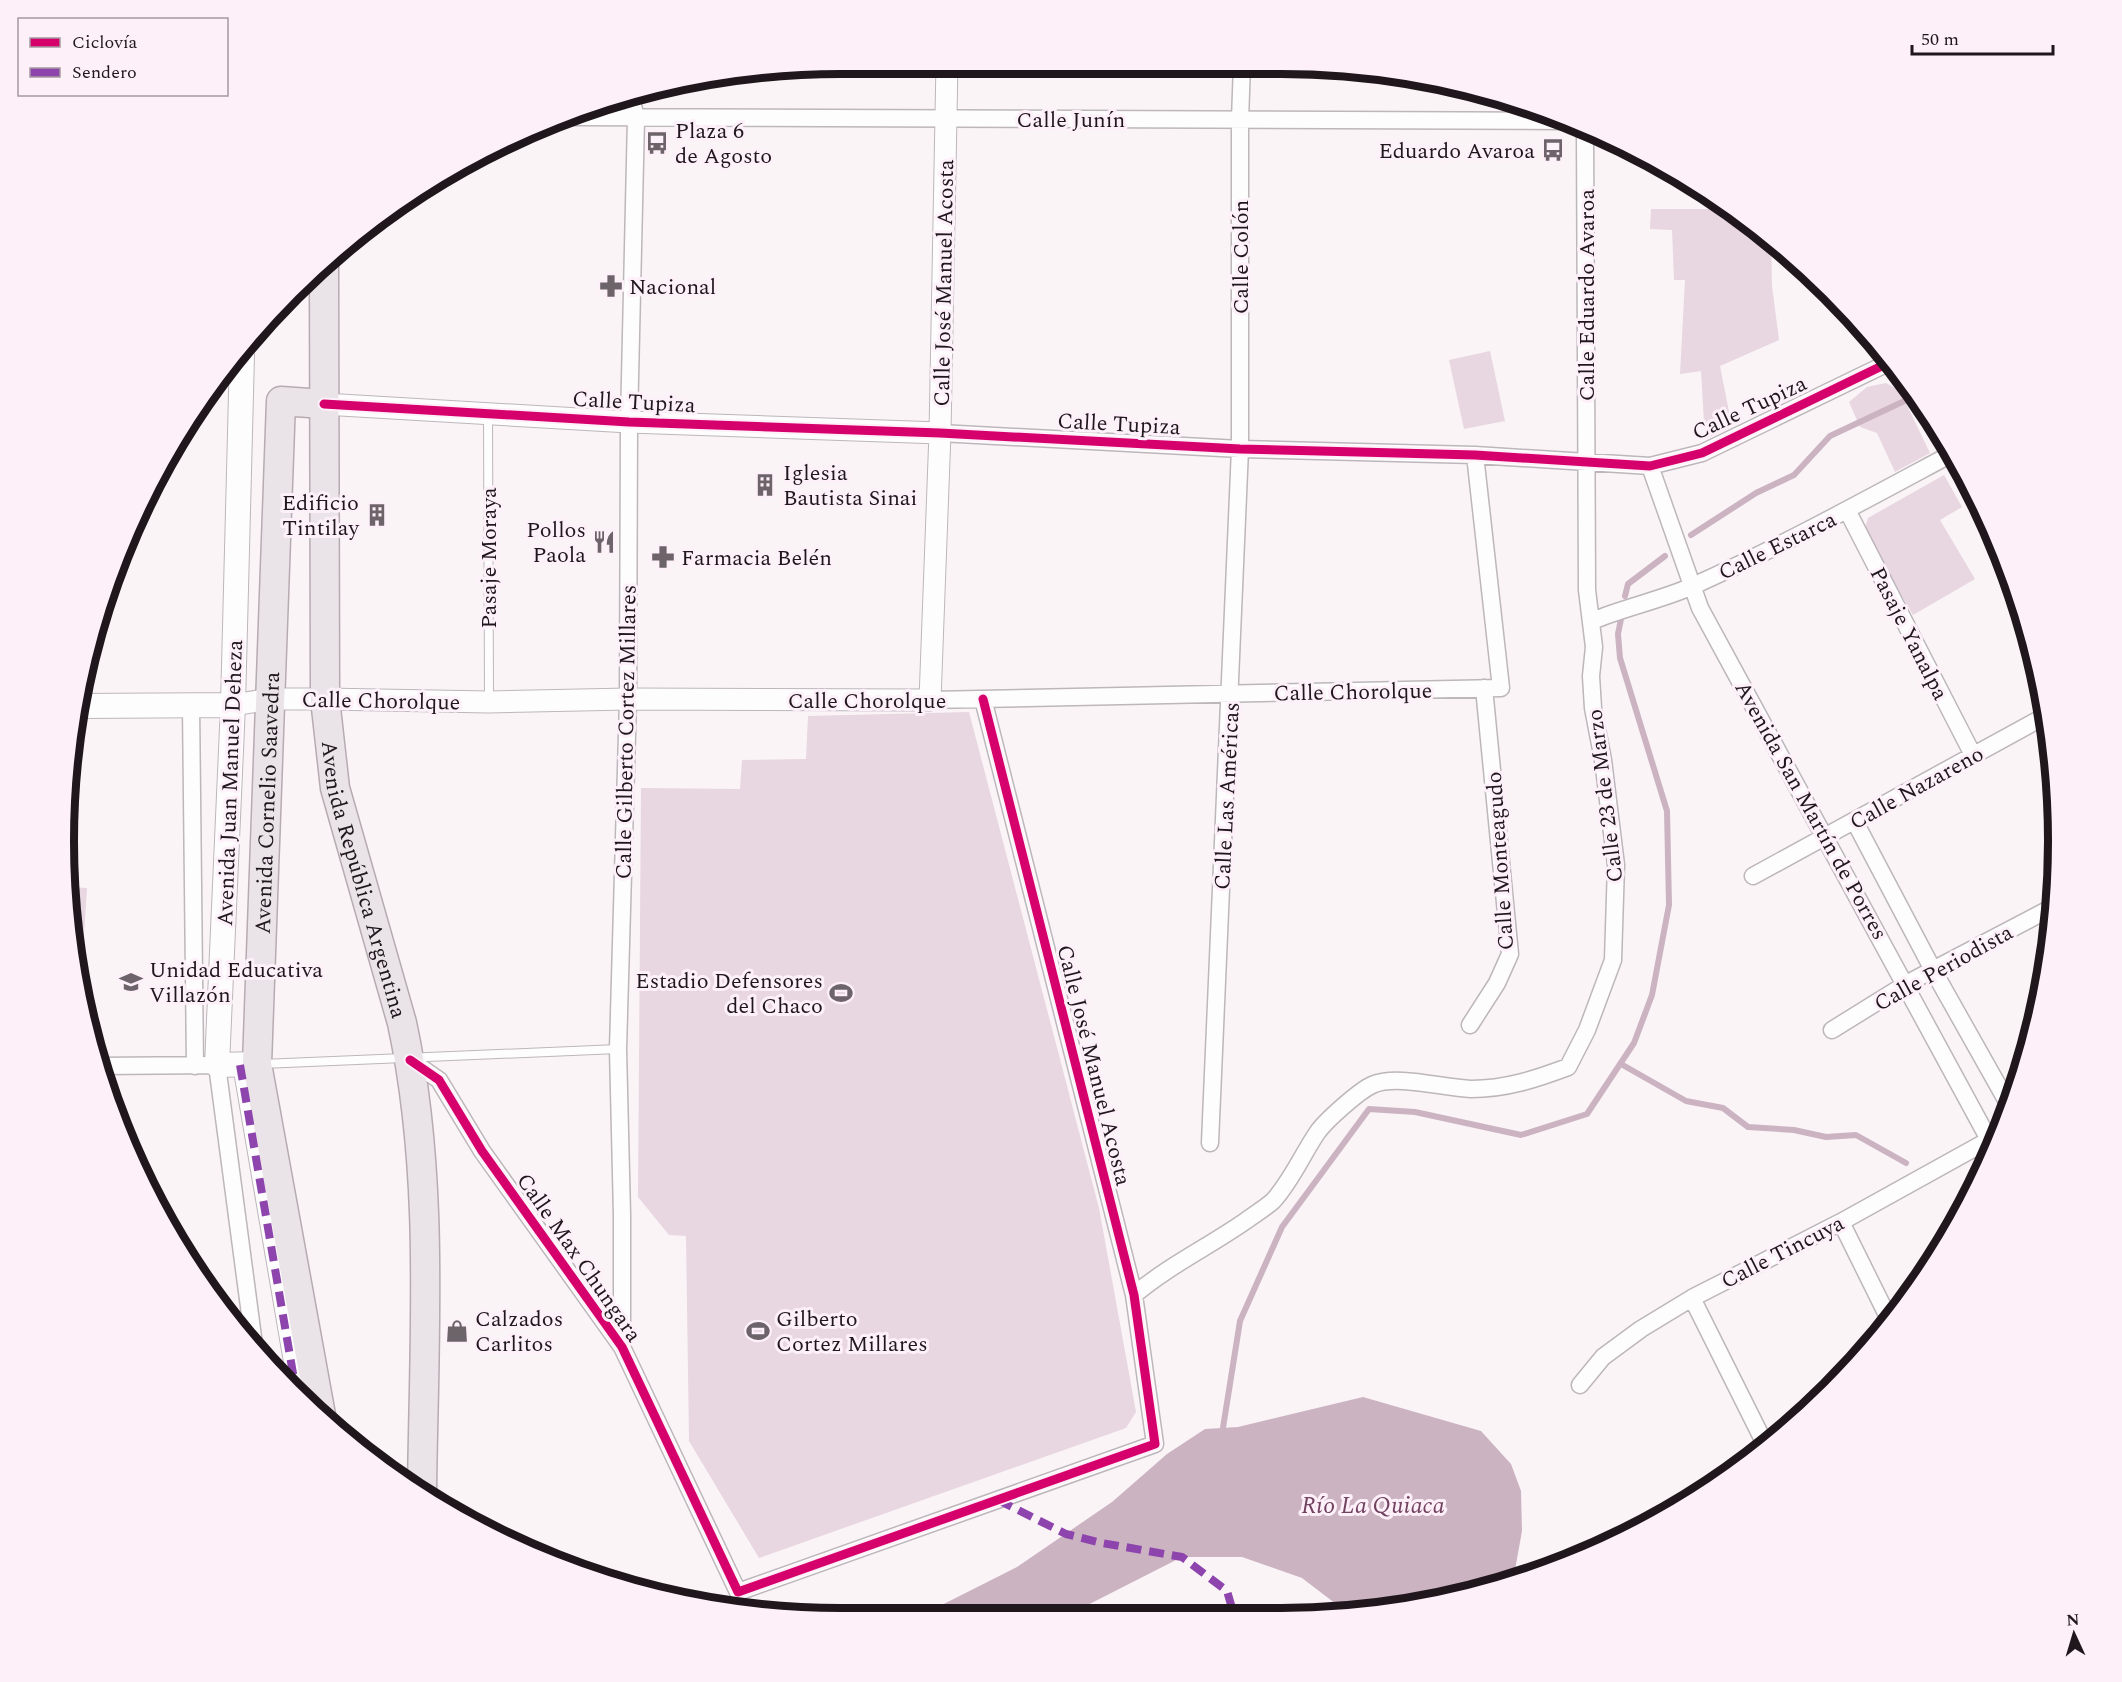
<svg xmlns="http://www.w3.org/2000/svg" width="2122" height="1682" viewBox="0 0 2122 1682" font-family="Spectral,serif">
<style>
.green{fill:#e8d6e0}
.water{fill:#ccb3c2}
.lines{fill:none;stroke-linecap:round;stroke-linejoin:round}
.stream{stroke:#ccb3c2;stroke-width:6}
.service-casing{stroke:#bdb6ba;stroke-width:10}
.pedestrian-casing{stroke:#bdb6ba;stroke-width:16}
.minor-casing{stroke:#bdb6ba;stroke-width:19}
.tertiary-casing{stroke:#bdb6ba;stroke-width:23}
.secondary-casing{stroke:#bdb6ba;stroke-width:26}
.trunk-casing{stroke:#b7abb2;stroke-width:31}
.service{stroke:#fefdfe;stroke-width:8}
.pedestrian{stroke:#fefdfe;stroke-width:14}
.minor{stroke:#fefdfe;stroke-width:16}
.tertiary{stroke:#fefdfe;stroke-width:21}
.secondary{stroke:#fefdfe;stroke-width:24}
.trunk{stroke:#eae3e8;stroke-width:28}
.quiet{stroke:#8e44ad;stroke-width:8;stroke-dasharray:15 8;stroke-linecap:butt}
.cycleway-casing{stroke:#fef0f8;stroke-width:13}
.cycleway{stroke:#d6006c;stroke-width:9}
.labels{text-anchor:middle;stroke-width:6;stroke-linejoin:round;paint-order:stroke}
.street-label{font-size:22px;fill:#1f171c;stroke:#fef0f8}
.poi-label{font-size:22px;fill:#1f171c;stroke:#fef0f8;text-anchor:start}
.water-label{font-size:24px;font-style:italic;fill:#724261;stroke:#fef0f8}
.rim{fill:none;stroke:#1f171c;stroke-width:8}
</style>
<rect width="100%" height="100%" fill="#faf4f7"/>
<path class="green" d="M 1651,209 L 1729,209 L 1771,239 L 1772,286 L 1779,340 L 1720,366 L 1732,427 L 1705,439 L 1701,371 L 1680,374 L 1685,280 L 1674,280 L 1672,230 L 1650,229 Z
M 1490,351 L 1505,421 L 1464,429 L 1449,360 Z
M 1886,383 L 1900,391 L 1930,453 L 1895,472 L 1877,433 L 1860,427 L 1849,402 L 1867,387 Z
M 1944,475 L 1962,507 L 1940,520 L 1975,579 L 1913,615 L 1864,531 L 1868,518 Z
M 969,712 L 1099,1208 L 1136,1412 L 1126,1428 L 759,1558 L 689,1441 L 686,1236 L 669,1235 L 638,1197 L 641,788 L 740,789 L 742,760 L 806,759 L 808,716 Z
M 69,887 L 87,888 L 82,965 L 79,965 Z"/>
<path class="water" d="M 1363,1397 L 1481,1431 L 1511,1464 L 1521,1491 L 1522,1531 L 1513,1581 L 1349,1614 L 1302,1578 L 1242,1557 L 1182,1557 L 1062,1618 L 914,1619 L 1017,1567 L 1112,1502 L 1167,1454 L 1205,1429 L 1238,1427 Z"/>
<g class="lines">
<path class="stream" d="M 1691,535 L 1756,493 L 1794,475 L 1830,436 L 1915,396
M 1625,596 L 1628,584 L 1665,556
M 1621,1064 L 1686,1101 L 1723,1108 L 1748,1127 L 1794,1130 L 1826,1137 L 1856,1135 L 1906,1163
M 1222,1434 L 1240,1321 L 1282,1227 L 1369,1109 L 1415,1112 L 1521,1135 L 1587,1114 L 1634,1043 L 1652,995 L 1669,905 L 1667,811 L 1620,658 L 1618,634 L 1621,619"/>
<g class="service-casing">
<path id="service" d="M 488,414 L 489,701
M 262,1064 L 618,1049"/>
</g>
<g class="pedestrian-casing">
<path id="pedestrian" d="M 240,1065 L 296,1391"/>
</g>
<g class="minor-casing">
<path id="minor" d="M 574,117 L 1567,121
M 940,433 L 1240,449 L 1475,455 L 1650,466 L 1702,453 L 1890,362
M 1650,466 L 1700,608 L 1993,1147
M 1847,510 L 1973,755
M 1592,621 C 1625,607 1662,600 1695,585 C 1784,545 1869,498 1955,452
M 930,700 L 1501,688 L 1475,455
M 191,706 L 195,1066
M 1855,822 L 1933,970 L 2009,1105
M 1753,876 L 2047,715
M 1470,1025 L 1497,983 L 1510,954 L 1484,688
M 1832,1030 L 1906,984 L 2055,906
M 410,1060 L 439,1080 L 482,1151 L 622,1347 L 738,1592 L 1155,1444 L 1134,1295 L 983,699
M 99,1066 L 217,1065 L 255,1352
M 1210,1143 L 1240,449 L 1240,120 L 1242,64
M 1841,1222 L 1891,1323
M 1134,1295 C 1168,1266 1210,1246 1247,1220 C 1255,1214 1265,1208 1273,1201 C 1292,1180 1302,1155 1317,1133 C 1325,1121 1359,1091 1372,1085 C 1397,1074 1442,1088 1471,1089 C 1506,1089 1536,1079 1568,1067 L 1587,1030 L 1613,960 L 1616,865 L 1603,760 L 1593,708 L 1591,676 L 1594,647 L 1587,590 L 1585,129
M 1692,1298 L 1766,1446
M 622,1347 L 622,1215 L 618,1049 L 628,699 L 629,422 L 636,118 L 630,93
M 1580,1385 L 1603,1357 L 1641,1329 L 1692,1298 L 1841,1222 L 1998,1135"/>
</g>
<g class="tertiary-casing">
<path id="tertiary" d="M 324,404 L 629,422 L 940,433
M 233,705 L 270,699 L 325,699 L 489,702 L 628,699 L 930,700 L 940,433 L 947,63"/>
</g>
<g class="secondary-casing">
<path id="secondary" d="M 242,355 L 233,705 L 217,1065 L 257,1064
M 81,706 L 233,705"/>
</g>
<g class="trunk-casing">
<g id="trunk">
<path id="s1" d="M 324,266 L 325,699 L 335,788 L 402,1023 C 435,1176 424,1334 422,1490"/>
<path id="s2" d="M 321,1415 L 257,1064 L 281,401 L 324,404"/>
</g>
</g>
<use href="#service" class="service"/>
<use href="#pedestrian" class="pedestrian"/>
<use href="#minor" class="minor"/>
<use href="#tertiary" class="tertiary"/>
<use href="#secondary" class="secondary"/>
<use href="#trunk" class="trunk"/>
<path class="quiet" d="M 240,1065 L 296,1391
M 998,1500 L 1066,1534 L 1102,1543 L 1182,1557 L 1227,1591 L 1235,1618
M 1624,1536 L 1624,1533"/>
<g class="cycleway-casing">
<path id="cycleway" d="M 324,404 L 629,422 L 940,433 L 1240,449 L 1475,455 L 1650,466 L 1702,453 L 1890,362
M 410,1060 L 439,1080 L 482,1151 L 622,1347 L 738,1592 L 1155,1444 L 1134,1295 L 983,699"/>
</g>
<use href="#cycleway" class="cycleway"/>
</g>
<defs>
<g id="bus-bare" transform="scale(1.8)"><path d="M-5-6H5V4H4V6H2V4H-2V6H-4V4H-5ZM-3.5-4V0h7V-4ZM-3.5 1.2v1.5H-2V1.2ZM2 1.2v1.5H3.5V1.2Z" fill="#6c6469" stroke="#fef0f8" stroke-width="2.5" paint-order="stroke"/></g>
<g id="pharmacy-bare" transform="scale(1.8)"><path d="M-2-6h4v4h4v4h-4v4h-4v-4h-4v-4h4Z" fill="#6c6469" stroke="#fef0f8" stroke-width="2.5" paint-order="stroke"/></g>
<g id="building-bare" transform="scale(1.8)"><path d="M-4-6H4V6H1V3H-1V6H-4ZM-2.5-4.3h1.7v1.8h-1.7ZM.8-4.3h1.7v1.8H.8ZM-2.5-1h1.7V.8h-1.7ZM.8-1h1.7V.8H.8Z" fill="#6c6469" stroke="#fef0f8" stroke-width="2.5" paint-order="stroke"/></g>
<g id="restaurant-bare" transform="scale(1.8)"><path d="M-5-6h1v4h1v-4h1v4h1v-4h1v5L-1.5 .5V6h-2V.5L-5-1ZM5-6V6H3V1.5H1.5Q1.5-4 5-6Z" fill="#6c6469" stroke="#fef0f8" stroke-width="2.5" paint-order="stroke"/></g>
<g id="school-bare" transform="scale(1.8)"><path d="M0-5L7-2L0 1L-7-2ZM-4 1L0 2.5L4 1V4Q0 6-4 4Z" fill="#6c6469" stroke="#fef0f8" stroke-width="2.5" paint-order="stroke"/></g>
<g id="stadium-bare" transform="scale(1.8)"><path d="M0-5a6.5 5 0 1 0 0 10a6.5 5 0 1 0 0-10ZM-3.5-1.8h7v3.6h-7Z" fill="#6c6469" stroke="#fef0f8" stroke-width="2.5" paint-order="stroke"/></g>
<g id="shop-bare" transform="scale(1.8)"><path d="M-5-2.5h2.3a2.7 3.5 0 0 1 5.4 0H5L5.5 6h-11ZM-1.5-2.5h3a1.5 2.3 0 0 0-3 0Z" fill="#6c6469" stroke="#fef0f8" stroke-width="2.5" paint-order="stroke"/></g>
</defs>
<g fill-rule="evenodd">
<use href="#bus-bare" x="657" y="143"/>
<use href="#bus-bare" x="1553" y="150"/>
<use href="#pharmacy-bare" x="611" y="286"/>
<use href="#building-bare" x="765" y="485"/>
<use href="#building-bare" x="377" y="515"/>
<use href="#restaurant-bare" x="604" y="542"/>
<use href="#pharmacy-bare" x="663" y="557"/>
<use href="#school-bare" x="131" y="982"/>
<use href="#stadium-bare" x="841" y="993"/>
<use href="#shop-bare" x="457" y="1331"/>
<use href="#stadium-bare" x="758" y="1331"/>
</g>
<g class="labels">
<g class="street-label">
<text x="1071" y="127">Calle Junín</text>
<text transform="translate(1240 257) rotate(-90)" y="8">Calle Colón</text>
<text transform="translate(943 283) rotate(-89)" y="8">Calle José Manuel Acosta</text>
<text transform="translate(1586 295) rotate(-90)" y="8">Calle Eduardo Avaroa</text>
<text transform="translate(634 401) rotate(3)" y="8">Calle Tupiza</text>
<text transform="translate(1749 407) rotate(-25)" y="8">Calle Tupiza</text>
<text transform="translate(1119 423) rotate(3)" y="8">Calle Tupiza</text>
<text transform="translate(1777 545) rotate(-26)" y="8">Calle Estarca</text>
<text transform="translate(488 558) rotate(-90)" y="8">Pasaje Moraya</text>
<text transform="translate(1910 633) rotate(63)" y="8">Pasaje Yanalpa</text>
<text transform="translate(1353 691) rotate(-1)" y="8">Calle Chorolque</text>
<text transform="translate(381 700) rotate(1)" y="8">Calle Chorolque</text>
<text x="867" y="708">Calle Chorolque</text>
<text transform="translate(625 732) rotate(-89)" y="8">Calle Gilberto Cortez Millares</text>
<text transform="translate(229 783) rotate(-88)" y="8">Avenida Juan Manuel Deheza</text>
<text transform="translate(1916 787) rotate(-29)" y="8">Calle Nazareno</text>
<text transform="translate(1226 796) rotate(-87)" y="8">Calle Las Américas</text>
<text transform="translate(1604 796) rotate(-97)" y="8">Calle 23 de Marzo</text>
<text dy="8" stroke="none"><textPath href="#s2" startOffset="618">Avenida Cornelio Saavedra</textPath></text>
<text transform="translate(1812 810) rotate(61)" y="8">Avenida San Martín de Porres</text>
<text transform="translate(1499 861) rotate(-94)" y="8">Calle Monteagudo</text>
<text dy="8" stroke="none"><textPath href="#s1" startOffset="618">Avenida República Argentina</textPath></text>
<text transform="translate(1943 967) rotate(-29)" y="8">Calle Periodista</text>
<text transform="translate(1095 1065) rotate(76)" y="8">Calle José Manuel Acosta</text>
<text transform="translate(1782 1251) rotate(-27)" y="8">Calle Tincuya</text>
<text transform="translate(580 1257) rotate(55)" y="8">Calle Max Chungara</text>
</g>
<g class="poi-label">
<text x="675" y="138">Plaza 6<tspan x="675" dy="25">de Agosto</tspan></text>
<text x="1535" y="158" text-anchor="end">Eduardo Avaroa</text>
<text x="629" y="294">Nacional</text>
<text x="783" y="480">Iglesia<tspan x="783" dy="25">Bautista Sinai</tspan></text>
<text x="359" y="510" text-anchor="end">Edificio<tspan x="359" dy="25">Tintilay</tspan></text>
<text x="586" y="537" text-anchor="end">Pollos<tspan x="586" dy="25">Paola</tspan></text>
<text x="681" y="565">Farmacia Belén</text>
<text x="149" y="977">Unidad Educativa<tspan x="149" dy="25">Villazón</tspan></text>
<text x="823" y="988" text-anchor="end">Estadio Defensores<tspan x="823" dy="25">del Chaco</tspan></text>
<text x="475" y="1326">Calzados<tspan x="475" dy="25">Carlitos</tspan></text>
<text x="776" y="1326">Gilberto<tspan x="776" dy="25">Cortez Millares</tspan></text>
</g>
<g class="water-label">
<text x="1373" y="1513">Río La Quiaca</text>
</g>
</g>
<path d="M0 0H2122V1682H0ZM841 74H1281A767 767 0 0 1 2048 841V841A767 767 0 0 1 1281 1608H841A767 767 0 0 1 74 841V841A767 767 0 0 1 841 74Z" fill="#fef0f8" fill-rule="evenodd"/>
<path class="rim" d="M841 74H1281A767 767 0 0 1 2048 841V841A767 767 0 0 1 1281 1608H841A767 767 0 0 1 74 841V841A767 767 0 0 1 841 74Z"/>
<rect x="18" y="18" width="210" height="78" fill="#fef0f8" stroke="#a599a0" stroke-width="1.5"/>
<rect x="30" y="38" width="30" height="9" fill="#d6006c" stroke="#a599a0" stroke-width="1.5"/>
<text x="72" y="48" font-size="18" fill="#1f171c">Ciclovía</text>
<rect x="30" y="68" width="30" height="9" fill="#8e44ad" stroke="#a599a0" stroke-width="1.5"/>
<text x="72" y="78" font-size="18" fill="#1f171c">Sendero</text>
<g transform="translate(2074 1634) rotate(356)" stroke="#fef0f8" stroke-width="4.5" paint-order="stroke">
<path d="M0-4.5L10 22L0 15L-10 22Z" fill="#1f171c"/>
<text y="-9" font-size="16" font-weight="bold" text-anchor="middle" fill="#1f171c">N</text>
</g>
<path d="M1912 45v9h141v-9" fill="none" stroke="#1f171c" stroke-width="3"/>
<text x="1921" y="45" font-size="18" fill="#1f171c" stroke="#fef0f8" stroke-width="4.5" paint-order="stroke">50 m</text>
</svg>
